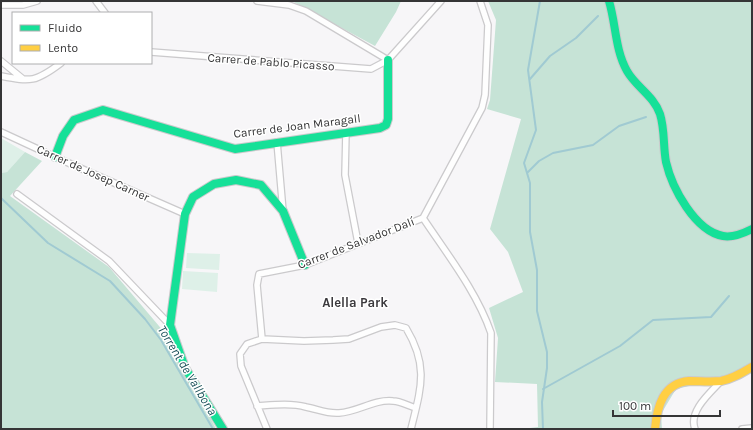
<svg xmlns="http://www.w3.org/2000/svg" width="753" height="430" viewBox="0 0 753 430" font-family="Karla,sans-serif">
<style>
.green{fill:#def0e8}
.forest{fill:#c6e3d6}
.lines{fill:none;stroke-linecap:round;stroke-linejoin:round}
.stream{stroke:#a0cad2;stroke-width:2}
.street-casing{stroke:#cbcacc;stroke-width:8}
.fast-casing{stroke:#cbcacc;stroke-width:10}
.slow-casing{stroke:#cbcacc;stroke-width:10}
.street{stroke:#fefefe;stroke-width:5.5}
.fast{stroke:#16e098;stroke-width:8}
.slow{stroke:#ffcf43;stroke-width:8}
.labels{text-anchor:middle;stroke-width:3;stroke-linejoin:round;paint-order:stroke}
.street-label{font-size:12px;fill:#353536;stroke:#fff}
.neighbourhood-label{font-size:13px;font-weight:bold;fill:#3b393d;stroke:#fff}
.water-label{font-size:13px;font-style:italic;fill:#1c525a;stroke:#fff}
</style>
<rect width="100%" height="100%" fill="#f7f6f8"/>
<path class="green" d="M 1,138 L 25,152 L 7,172 L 1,173 Z
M 187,253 L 220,254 L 219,270 L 186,268 Z
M 183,271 L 218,273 L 217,292 L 182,289 Z"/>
<path class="forest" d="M 292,1 L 401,1 L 396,12 L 375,46 Z
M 488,1 L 752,1 L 752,372 L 676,389 L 661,414 L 662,429 L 522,429 L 538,427 L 537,384 L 495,382 L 498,338 L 489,308 L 523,292 L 508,252 L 490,229 L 521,119 L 487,109 L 490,100 L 496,20 Z
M 25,152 L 42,161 L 10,196 L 109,267 L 170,339 L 216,429 L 1,429 L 1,173 L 7,172 Z"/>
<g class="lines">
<path class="stream" d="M 540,1 L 528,70 L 536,130 L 524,163 L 530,183 L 530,232 L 537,270 L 537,311 L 547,352 L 547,368 L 542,402 L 543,429
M 530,79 L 550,56 L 576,38 L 598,16
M 527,173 L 539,161 L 553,153 L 593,145 L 619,126 L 646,117
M 1,198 L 48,243 L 110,281 L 145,319 L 161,340 L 213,429
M 543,389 L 620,346 L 653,320 L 711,317 L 729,296"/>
<g class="street-casing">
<path id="street" d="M 96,1 L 105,13
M 257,1 L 289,5 L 306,11 L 388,60
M 1,5 L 23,5 L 37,1
M 151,52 L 371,69 L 388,60 L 441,1
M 1,61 L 23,79
M 1,76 C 31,82 36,82 61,63
M 1,132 L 55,157 L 185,214
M 346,132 L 345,175 L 358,243
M 277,142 L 283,211
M 17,194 L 109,261 L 170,325
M 423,218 L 482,108 L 485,95 L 488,25 L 480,1
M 423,218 C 447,254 477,292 491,333 L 490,429
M 262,339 L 257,285 L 259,274 L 305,265 L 423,218
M 257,406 C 273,405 290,403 306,407 C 317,409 327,414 339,413 C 358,412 374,399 393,401 C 400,401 409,406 416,408
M 267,429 L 241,366 L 240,354 L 247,344 L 262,339 L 304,341 L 333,340 L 349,339 L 381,327 L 395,325 L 406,328 C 429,366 421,388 411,429
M 695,429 C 688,411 711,392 722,380
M 742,429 L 752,428"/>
</g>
<g class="fast-casing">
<path id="fast" d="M 609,1 C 616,24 615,50 627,71 C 636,87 654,96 660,114 C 665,130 663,146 666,162 C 672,188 695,231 723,236 C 733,238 744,233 752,229
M 55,157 L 63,136 L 74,120 L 103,110 L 235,149 L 380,128 L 386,125 L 388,119 L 388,60
M 223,429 L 185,368 L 170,325 L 185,214 L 193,197 L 214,184 L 236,180 L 261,185 L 283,211 L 305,265"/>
</g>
<g class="slow-casing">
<path id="slow" d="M 655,429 C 657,407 663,383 689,381 C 700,381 710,382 721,381 C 732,379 742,373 752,367"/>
</g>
<use href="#street" class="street"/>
<use href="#fast" class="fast"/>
<use href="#slow" class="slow"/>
</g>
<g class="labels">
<g class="street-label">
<text transform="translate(271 62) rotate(4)" y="4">Carrer de Pablo Picasso</text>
<text transform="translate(297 126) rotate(-7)" y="4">Carrer de Joan Maragall</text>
<text transform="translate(93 173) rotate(24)" y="4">Carrer de Josep Carner</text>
<text transform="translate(356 243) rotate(-21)" y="4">Carrer de Salvador Dalí</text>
</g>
<g class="neighbourhood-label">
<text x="355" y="307">Alella Park</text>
</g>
<g class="water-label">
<text transform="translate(188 370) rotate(59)" y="5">Torrent de Vallbona</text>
</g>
</g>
<rect width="753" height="430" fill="none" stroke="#353536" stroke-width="4"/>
<rect x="12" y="12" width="140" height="52" fill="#ffffff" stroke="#aeaeaf"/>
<rect x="20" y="25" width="20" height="6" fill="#16e098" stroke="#aeaeaf"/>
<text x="48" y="32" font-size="12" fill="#353536">Fluido</text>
<rect x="20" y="45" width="20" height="6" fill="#ffcf43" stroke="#aeaeaf"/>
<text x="48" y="52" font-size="12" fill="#353536">Lento</text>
<path d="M613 410v6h107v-6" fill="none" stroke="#353536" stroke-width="2"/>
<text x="619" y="410" font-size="12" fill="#353536" stroke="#ffffff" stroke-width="3" paint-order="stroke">100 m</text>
</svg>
